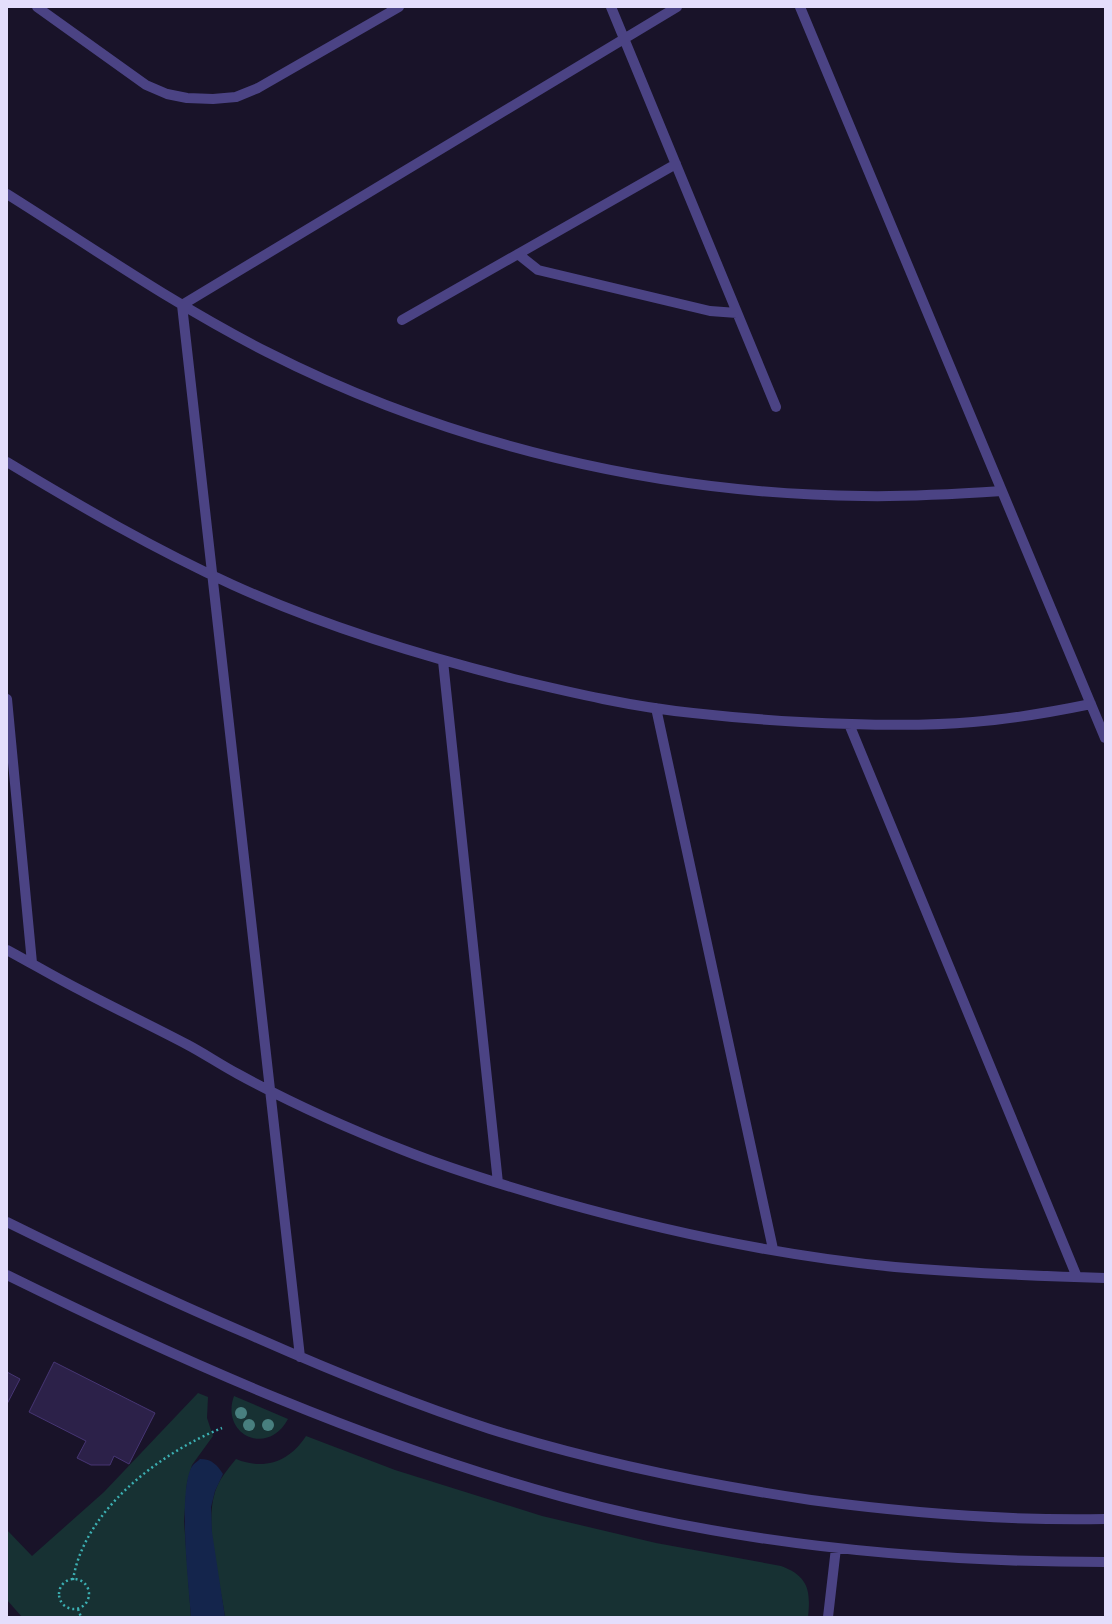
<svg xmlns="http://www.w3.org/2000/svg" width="1112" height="1624" viewBox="0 0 1112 1624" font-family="'Fira Sans',sans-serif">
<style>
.green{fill:#173133}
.water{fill:#14254c}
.building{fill:#2c2149;stroke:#463573}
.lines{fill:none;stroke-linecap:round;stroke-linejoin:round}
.path{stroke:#3cb0b3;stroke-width:2.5;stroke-dasharray:2 3;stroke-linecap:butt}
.minor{stroke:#4b4384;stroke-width:10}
.tree{fill:#487f7f}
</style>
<rect width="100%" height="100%" fill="#191329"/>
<path class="green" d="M 198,1393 L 208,1397 L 207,1418 L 213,1436 L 192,1465 L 187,1483 L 184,1521 L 191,1617 L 22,1617 L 7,1600 L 7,1530 L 32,1556 L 104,1492 Z
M 234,1396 L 288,1419 C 268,1457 220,1435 234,1396 Z
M 306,1436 L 395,1470 L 542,1516 L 656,1543 L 781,1566 C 808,1576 811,1590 808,1617 L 225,1617 C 220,1580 204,1528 215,1492 C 219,1479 228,1469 236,1459 C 265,1471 290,1461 306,1436 Z"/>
<path class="water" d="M 200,1459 C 212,1459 217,1465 223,1474 L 215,1491 L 211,1507 L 212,1532 L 225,1617 L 191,1617 C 189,1588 177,1486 193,1465 C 195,1463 198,1461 200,1459 Z"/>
<path class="building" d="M 54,1362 L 155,1413 L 129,1464 L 114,1456 L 110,1465 L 91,1465 L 77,1458 L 86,1441 L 29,1412 Z
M 7,1372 L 20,1379 L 7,1404 Z"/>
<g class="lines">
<path class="path" d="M59 1594a15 15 0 1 1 30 0a15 15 0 1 1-30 0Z
M 73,1580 C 84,1510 160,1453 222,1428
M 78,1609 L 81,1617"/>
<path class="minor" d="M 37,7 L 146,85 L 167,94 L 187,98 L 213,99 L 236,97 L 258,88 L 399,7
M 611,7 L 776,407
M 800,7 L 1105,738
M 7,194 C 93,248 176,306 267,352 C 450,445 658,494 863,496 C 909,497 956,494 1002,491
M 518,254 L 538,270 L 710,311 L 737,313
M 402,320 L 676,164
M 7,462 C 80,506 154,549 233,585 C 323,626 418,655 514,679 C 573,693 633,707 693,713 C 729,717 765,720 801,722 C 858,725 916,727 973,722 C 1012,719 1052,712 1091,704
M 443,661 L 498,1183
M 7,699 L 32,963
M 656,708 L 773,1249
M 849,724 L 1077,1277
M 7,950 C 33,964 58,979 84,992 C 118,1010 154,1027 188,1045 C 205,1054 221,1065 238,1074 C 291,1103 347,1128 403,1150 C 453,1170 506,1186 558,1201 C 668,1232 781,1256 895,1267 C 965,1273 1035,1276 1105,1278
M 7,1222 C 86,1261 166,1299 248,1334 C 327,1369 407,1402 490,1429 C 595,1462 703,1484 811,1500 C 909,1513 1007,1521 1105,1519
M 7,1275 C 186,1363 369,1444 563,1497 C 739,1545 923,1562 1105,1562
M 300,1357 L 182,305 L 677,7
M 828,1617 L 836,1548"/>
</g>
<g class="tree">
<circle cx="241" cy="1413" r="6"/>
<circle cx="249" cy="1425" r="6"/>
<circle cx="268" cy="1425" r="6"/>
</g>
<rect width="1112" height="1624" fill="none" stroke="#e4defc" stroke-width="16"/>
</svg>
